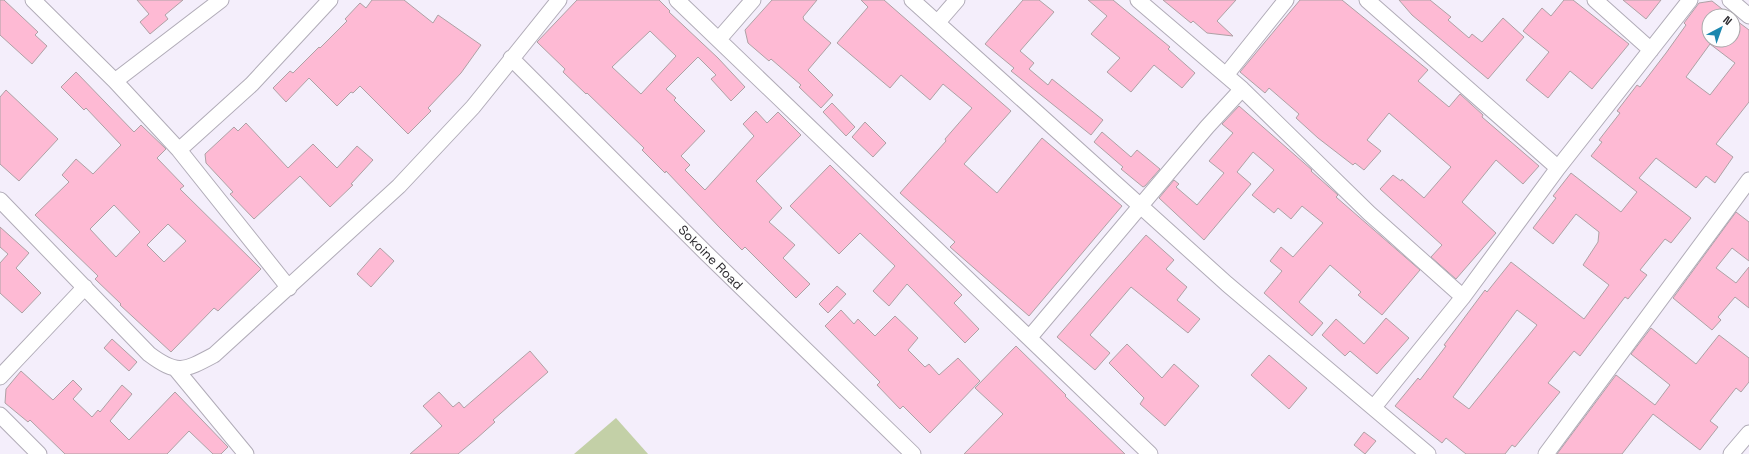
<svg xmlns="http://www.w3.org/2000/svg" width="1749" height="454" viewBox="0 0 1749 454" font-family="'Space Grotesk',sans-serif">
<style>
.green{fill:#c3d0a7}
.building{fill:#febad4;stroke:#aea1a5;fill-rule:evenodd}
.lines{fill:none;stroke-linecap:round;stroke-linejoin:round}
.street-casing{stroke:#b1acb8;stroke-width:17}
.street{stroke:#fff;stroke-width:15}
.labels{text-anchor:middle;stroke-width:3;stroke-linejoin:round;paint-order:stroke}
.street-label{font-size:13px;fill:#2a282d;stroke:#fefefe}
</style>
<rect width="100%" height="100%" fill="#f4eefb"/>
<path class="green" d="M 616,418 L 648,454 L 574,454 Z"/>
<path class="building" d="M 0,0 L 4,0 L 38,32 L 35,35 L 47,46 L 32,64 L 0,35 Z
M 137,0 L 183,0 L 165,15 L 168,19 L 150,34 L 140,22 L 149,14 Z
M 372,0 L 404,0 L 433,23 L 438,15 L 481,45 L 461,73 L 428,108 L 431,111 L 408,134 L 360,86 L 353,93 L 351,92 L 337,106 L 309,78 L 286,102 L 273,88 L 290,71 L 293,73 L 319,47 L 320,48 L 347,21 L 345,19 L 360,3 L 366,8 Z
M 577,0 L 659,0 L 670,11 L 669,12 L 718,58 L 745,87 L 731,101 L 711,79 L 716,75 L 698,57 L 666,89 L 676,98 L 674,100 L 705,131 L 681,156 L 690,165 L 685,170 L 705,190 L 754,136 L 743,124 L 756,111 L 767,123 L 778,112 L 801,135 L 756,181 L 782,208 L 769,222 L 795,245 L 783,258 L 810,284 L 796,298 L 745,247 L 742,250 L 719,227 L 666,171 L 665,173 L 642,150 L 644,148 L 587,93 L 586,94 L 563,72 L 565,69 L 537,42 ZM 650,31 L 676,56 L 641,94 L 612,67 Z
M 772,0 L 817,0 L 803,17 L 804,20 L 831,43 L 808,70 L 833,95 L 821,108 L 799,87 L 801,85 L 771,59 L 769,61 L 748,43 L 745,30 Z
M 861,0 L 884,0 L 1011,111 L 964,164 L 997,193 L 1042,138 L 1122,206 L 1029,316 L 950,247 L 955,242 L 900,193 L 946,141 L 945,139 L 972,108 L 943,84 L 930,100 L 901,75 L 890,88 L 837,43 L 868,7 Z
M 1023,0 L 1039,0 L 1054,12 L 1020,51 L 1034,63 L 1029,69 L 1048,85 L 1052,79 L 1103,120 L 1091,135 L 1011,71 L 1014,68 L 985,44 Z
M 1088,0 L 1113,0 L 1170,47 L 1168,49 L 1195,73 L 1182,88 L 1154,65 L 1131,92 L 1107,72 L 1120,58 L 1091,34 L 1107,16 Z
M 1163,0 L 1236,0 L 1217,21 L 1233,36 L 1207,33 L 1193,21 L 1191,23 Z
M 1300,0 L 1342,0 L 1428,70 L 1418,81 L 1449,107 L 1460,94 L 1483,115 L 1482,117 L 1539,166 L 1523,184 L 1496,160 L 1462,202 L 1496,233 L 1456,279 L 1431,257 L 1442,245 L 1380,189 L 1393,175 L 1401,181 L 1402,179 L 1424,198 L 1451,167 L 1389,113 L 1367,140 L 1381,151 L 1364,170 L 1355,163 L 1353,165 L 1318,138 L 1296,118 L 1299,114 L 1269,88 L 1265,93 L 1240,72 Z
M 1399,0 L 1430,0 L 1451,17 L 1448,20 L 1469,38 L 1472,34 L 1482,42 L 1503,18 L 1524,37 L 1488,79 L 1412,15 Z
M 1564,0 L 1573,0 L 1629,44 L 1592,89 L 1570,71 L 1548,98 L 1526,80 L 1549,52 L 1523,31 L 1542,8 L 1551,16 Z
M 1623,0 L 1661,0 L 1646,19 Z
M 1712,1 L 1731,16 L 1709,16 L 1709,40 L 1733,40 L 1733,18 L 1749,30 L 1749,102 L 1716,144 L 1733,157 L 1715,183 L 1706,176 L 1696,188 L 1656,158 L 1639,178 L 1691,218 L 1671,243 L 1665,239 L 1640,270 L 1647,275 L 1628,299 L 1625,297 L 1580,356 L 1574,351 L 1548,383 L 1560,392 L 1515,447 L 1512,445 L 1505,454 L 1466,454 L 1446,438 L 1442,443 L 1395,406 L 1418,378 L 1420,380 L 1446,346 L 1444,345 L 1485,290 L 1487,292 L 1511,262 L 1584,319 L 1609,285 L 1583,265 L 1598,242 L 1599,232 L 1576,214 L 1553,244 L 1533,228 L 1556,198 L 1553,196 L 1571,173 L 1621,212 L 1637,192 L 1591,156 L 1602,142 L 1599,140 L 1620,113 L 1617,111 L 1637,85 L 1640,87 L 1666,53 L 1686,25 L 1684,23 L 1699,3 ZM 1710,44 L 1735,63 L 1710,95 L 1686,77 ZM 1517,310 L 1537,325 L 1469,409 L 1453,397 Z
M 76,72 L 134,132 L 141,125 L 166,149 L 157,158 L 184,186 L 180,189 L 261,269 L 218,311 L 214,308 L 171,352 L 120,305 L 121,304 L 95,279 L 98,276 L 35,215 L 69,182 L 62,175 L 76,159 L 93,174 L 121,145 L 86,108 L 84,110 L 61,87 ZM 114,205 L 140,232 L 116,257 L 90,229 ZM 168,224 L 186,241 L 164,262 L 147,245 Z
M 6,90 L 58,139 L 19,181 L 0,164 L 0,97 Z
M 832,103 L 855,127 L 846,136 L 823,112 Z
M 1239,106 L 1312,170 L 1311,171 L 1338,195 L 1336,197 L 1420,270 L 1382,315 L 1358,295 L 1361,292 L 1330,265 L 1299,302 L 1323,323 L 1312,336 L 1264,293 L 1282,271 L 1270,261 L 1281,247 L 1293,257 L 1323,223 L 1302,206 L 1291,219 L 1278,208 L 1274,213 L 1252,195 L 1274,170 L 1253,152 L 1237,172 L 1251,184 L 1204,240 L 1159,198 L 1174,180 L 1179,184 L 1176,187 L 1197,205 L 1224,173 L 1209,161 L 1233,133 L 1222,124 Z
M 865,122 L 886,143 L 873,157 L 852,137 Z
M 246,123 L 288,168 L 313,144 L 337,168 L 357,146 L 373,160 L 351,184 L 353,185 L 330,207 L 300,176 L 254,219 L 230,194 L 233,192 L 206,163 L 205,154 L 234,127 L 238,131 Z
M 1102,132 L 1131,157 L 1137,150 L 1160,169 L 1145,186 L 1143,187 L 1121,169 L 1123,167 L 1094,142 Z
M 830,165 L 962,295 L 954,303 L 979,329 L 965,343 L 907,284 L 889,306 L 873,291 L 895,266 L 860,233 L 839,254 L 790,206 Z
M 1736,212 L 1749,222 L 1749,261 L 1732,248 L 1716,268 L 1736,283 L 1749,267 L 1749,308 L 1735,297 L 1718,317 L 1721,320 L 1712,330 L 1673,298 Z
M 0,227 L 29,253 L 16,268 L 41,293 L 22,313 L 0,293 L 0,263 L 8,254 L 0,247 Z
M 1146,235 L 1174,260 L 1166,269 L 1187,287 L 1177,300 L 1200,319 L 1188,333 L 1131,287 L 1090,335 L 1110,353 L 1095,370 L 1057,337 Z
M 380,248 L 394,261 L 371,287 L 357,274 Z
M 837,286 L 846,294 L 828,313 L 819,304 Z
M 841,310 L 854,324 L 858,319 L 875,336 L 895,316 L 918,338 L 908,350 L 925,367 L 929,364 L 939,375 L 958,358 L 980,381 L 930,433 L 903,406 L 900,409 L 877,385 L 880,382 L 825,326 Z
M 1386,318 L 1409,338 L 1377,374 L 1350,351 L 1345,356 L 1322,335 L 1336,319 L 1364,344 Z
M 1651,328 L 1696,364 L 1719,335 L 1749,358 L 1749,382 L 1741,392 L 1736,388 L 1710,421 L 1718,427 L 1700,450 L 1653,414 L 1622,454 L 1557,454 L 1616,375 L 1655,405 L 1670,385 L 1631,354 Z
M 112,339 L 137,362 L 129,371 L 104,348 Z
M 1127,344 L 1162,378 L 1174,364 L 1199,386 L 1165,426 L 1140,404 L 1144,398 L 1109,363 Z
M 1016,346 L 1066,395 L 1065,396 L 1125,454 L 964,454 L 1003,414 L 975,388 Z
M 530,351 L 548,372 L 493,420 L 495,422 L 476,439 L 458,454 L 410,454 L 442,426 L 423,406 L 439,392 L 453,407 L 459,402 L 464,408 Z
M 1269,355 L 1307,388 L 1289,409 L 1251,375 Z
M 21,371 L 53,400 L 73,380 L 82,389 L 73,399 L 92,417 L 98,410 L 100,412 L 122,385 L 132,394 L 110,421 L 129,440 L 175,392 L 228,447 L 221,454 L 213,454 L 189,431 L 167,454 L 65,454 L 30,420 L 28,422 L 5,403 L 6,389 Z
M 1364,432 L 1376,441 L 1365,454 L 1354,445 Z"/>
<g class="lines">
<g class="street-casing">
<path id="street" d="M 33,0 L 115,81 L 179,150 L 289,288
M 677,0 L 1150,454
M 912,0 L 1227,284 L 1428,454
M 1138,0 L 1242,89 L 1369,213 L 1463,297
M 1367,0 L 1558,168
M 1595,0 L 1651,50
M 1730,0 L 1749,16
M 938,22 L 957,0
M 719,39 L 753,0
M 511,58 L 707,254 L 913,454
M 1226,75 L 1286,0
M 115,81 L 221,0
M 179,150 L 252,84 L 330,0
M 0,200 L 149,354 C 177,375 184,371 214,355 L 399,186 L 473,107 L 559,0
M 1030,337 L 1207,127 L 1242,89
M 175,368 L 246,454
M 0,377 L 85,287
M 1374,407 L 1463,297 L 1558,168 L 1690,0
M 0,415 L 39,454
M 1546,454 L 1749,180
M 1731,454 L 1749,433"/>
</g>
<use href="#street" class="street"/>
</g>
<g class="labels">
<g class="street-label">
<text transform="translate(711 257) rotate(45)" y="5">Sokoine Road</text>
</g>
</g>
<g transform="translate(1721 28) rotate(41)"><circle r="19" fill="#fefefe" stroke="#a9a8aa"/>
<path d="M0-3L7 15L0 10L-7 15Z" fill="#1b87ae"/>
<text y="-6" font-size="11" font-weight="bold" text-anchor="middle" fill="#2a282d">N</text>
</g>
</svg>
